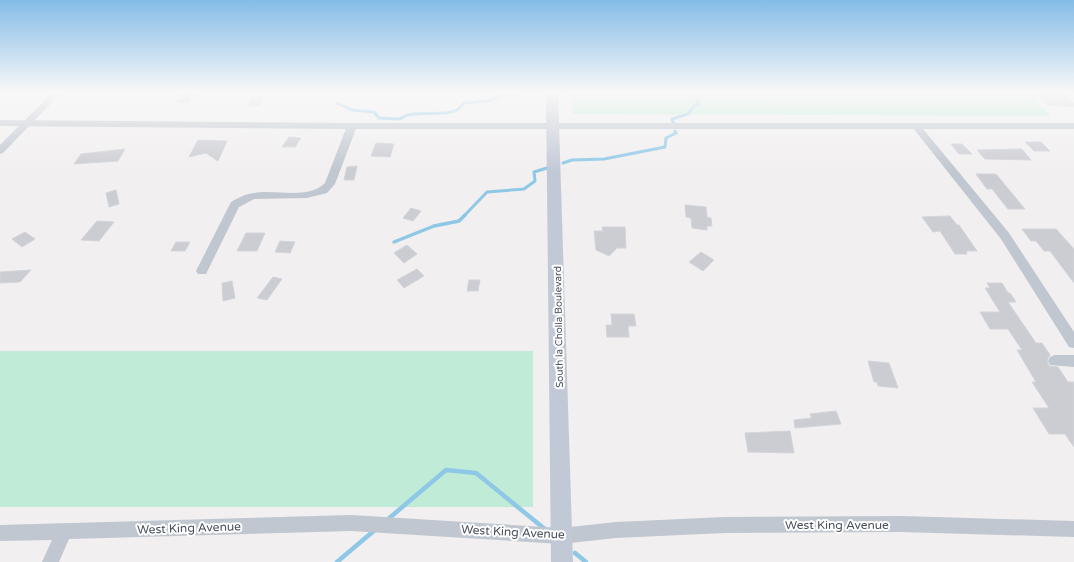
<svg xmlns="http://www.w3.org/2000/svg" width="1074" height="562" viewBox="0 0 1074 562" font-family="'Varela Round',sans-serif">
<style>
.green{fill:#c0ecd7}
.lines{fill:none;stroke-linecap:round;stroke-linejoin:round}
.stream-far2{stroke:#8fc8e6;stroke-width:3}
.stream-far1{stroke:#8fc8e6;stroke-width:3.5}
.stream{stroke:#8fc8e6;stroke-width:4.5}
.building{fill:#cccdd3;stroke:#d3d4da}
.minor{fill:#c0c7d0;fill-rule:evenodd}
.tertiary{fill:#c0c7d0;fill-rule:evenodd}
.secondary{fill:#c2c9d6;fill-rule:evenodd}
.labels{text-anchor:middle;stroke-width:4;stroke-linejoin:round;paint-order:stroke}
.street-label{font-size:10px;fill:#484f5b;stroke:#fff}
.near-street-label{font-size:12px;fill:#484f5b;stroke:#fff}
</style>
<rect width="100%" height="100%" fill="#f1efef"/>
<path class="green" d="M 571,93 L 1028,93 L 1051,116 L 573,114 Z
M 0,351 L 533,351 L 533,507 L 0,507 Z"/>
<g class="lines">
<path class="stream-far2" d="M 337,103 L 352,110 L 374,112 L 379,118 L 400,119 C 413,108 441,118 457,110 C 459,109 462,105 464,103 L 487,101 L 507,94 L 529,93
M 673,122 L 672,119 L 688,114 L 695,105 L 699,104 L 695,93
M 563,163 L 572,160 L 604,159 L 665,147 L 666,138 L 676,133 L 675,131
M 464,216 L 487,192 L 524,189 L 535,181 L 534,172 L 547,168"/>
<path class="stream-far1" d="M 394,242 L 434,226 L 459,221 L 465,215"/>
<path class="stream" d="M 387,520 L 446,470 L 476,473 L 546,530
M 575,553 L 586,562
M 337,562 L 376,529"/>
</g>
<path class="building" d="M 185,93 L 197,93 L 189,103 L 177,102 Z
M 1037,94 L 1065,94 L 1074,103 L 1074,107 L 1048,105 Z
M 263,97 L 259,106 L 248,106 L 252,98 Z
M 289,137 L 301,138 L 295,147 L 282,147 Z
M 198,140 L 227,141 L 218,161 L 206,153 L 189,157 Z
M 1025,142 L 1041,142 L 1050,151 L 1034,151 Z
M 376,143 L 394,144 L 390,157 L 371,156 Z
M 951,144 L 962,144 L 972,154 L 959,154 Z
M 125,149 L 118,161 L 74,164 L 81,154 Z
M 1019,149 L 1022,149 L 1031,160 L 985,159 L 977,150 Z
M 357,166 L 354,180 L 344,180 L 347,167 Z
M 976,174 L 996,174 L 1025,209 L 1008,209 L 992,189 L 987,189 Z
M 116,190 L 119,204 L 109,207 L 106,193 Z
M 685,205 L 706,207 L 707,217 L 711,218 L 712,226 L 707,226 L 707,230 L 692,228 L 691,218 L 686,217 Z
M 411,208 L 421,211 L 413,221 L 403,218 Z
M 950,216 L 957,225 L 959,225 L 977,251 L 966,251 L 967,254 L 955,254 L 940,231 L 933,232 L 922,217 Z
M 97,221 L 114,222 L 99,241 L 81,240 Z
M 602,227 L 625,227 L 626,248 L 617,248 L 609,256 L 596,250 L 594,231 L 603,231 Z
M 1022,229 L 1056,229 L 1074,249 L 1074,283 L 1050,251 L 1044,251 L 1036,241 L 1031,241 Z
M 25,232 L 35,239 L 22,247 L 12,239 Z
M 246,233 L 265,233 L 257,251 L 237,251 Z
M 280,241 L 295,242 L 290,253 L 275,252 Z
M 176,242 L 190,242 L 185,251 L 171,251 Z
M 407,245 L 417,254 L 404,263 L 394,253 Z
M 701,252 L 714,260 L 703,271 L 689,262 Z
M 417,269 L 424,276 L 404,288 L 397,280 Z
M 31,270 L 20,282 L 0,283 L 0,272 Z
M 273,277 L 282,279 L 267,300 L 257,298 Z
M 469,280 L 480,280 L 478,291 L 467,291 Z
M 232,281 L 235,298 L 223,301 L 222,283 Z
M 987,283 L 1002,283 L 1008,293 L 1010,293 L 1016,302 L 1008,302 L 1036,343 L 1042,343 L 1050,355 L 1047,360 L 1049,366 L 1058,367 L 1068,382 L 1074,382 L 1074,447 L 1065,434 L 1049,434 L 1033,408 L 1049,408 L 1032,382 L 1036,382 L 1017,350 L 1022,350 L 1008,329 L 990,329 L 980,312 L 1000,312 L 985,288 L 990,288 Z
M 611,314 L 634,314 L 636,326 L 628,326 L 629,337 L 607,337 L 606,325 L 612,325 Z
M 868,361 L 889,363 L 898,388 L 878,386 L 877,382 L 874,382 Z
M 836,411 L 841,424 L 795,428 L 794,420 L 812,418 L 810,414 Z
M 790,431 L 794,453 L 748,452 L 745,433 Z"/>
<g class="lines">
<path class="minor" d="M 52,93 L 61,93 L 3,153 L 0,154 L 0,145 Z
M 352,123 L 357,126 L 335,184 L 327,193 L 307,198 L 254,199 L 239,207 L 206,274 L 198,274 L 196,271 L 231,202 C 238,198 245,194 254,193 C 276,189 308,200 325,183 L 347,126 Z
M 916,123 L 919,124 L 1009,233 L 1074,332 L 1074,348 L 1069,347 L 1001,239 L 913,128 L 911,126 Z
M 1055,355 L 1074,355 L 1074,367 L 1050,365 L 1048,361 L 1050,357 Z
M 351,515 L 561,528 L 616,522 L 725,517 L 901,516 L 1074,521 L 1074,537 L 901,532 L 725,533 L 616,538 L 561,544 L 351,531 L 69,539 L 59,562 L 42,562 L 52,540 L 0,541 L 0,525 Z"/>
<path class="tertiary" d="M 0,120 L 352,123 L 1074,123 L 1074,129 L 352,129 L 0,126 Z"/>
<path class="secondary" d="M 546,93 L 558,93 L 573,562 L 551,562 Z"/>
</g>
<linearGradient id="sky" x2="0" y2="1"><stop stop-color="#84bce7"/><stop offset="0.54" stop-color="#f9f8f8"/><stop offset="1" stop-color="#f9f8f8" stop-opacity="0"/></linearGradient>
<rect width="1074" height="171" fill="url(#sky)"/>
<g class="labels">
<g class="street-label">
<text transform="translate(558 327) rotate(-91)" y="4">South la Cholla Boulevard</text>
</g>
<g class="near-street-label">
<text x="837" y="529">West King Avenue</text>
<text transform="translate(189 528) rotate(-2)" y="4">West King Avenue</text>
<text transform="translate(513 532) rotate(3)" y="4">West King Avenue</text>
</g>
</g>
</svg>
